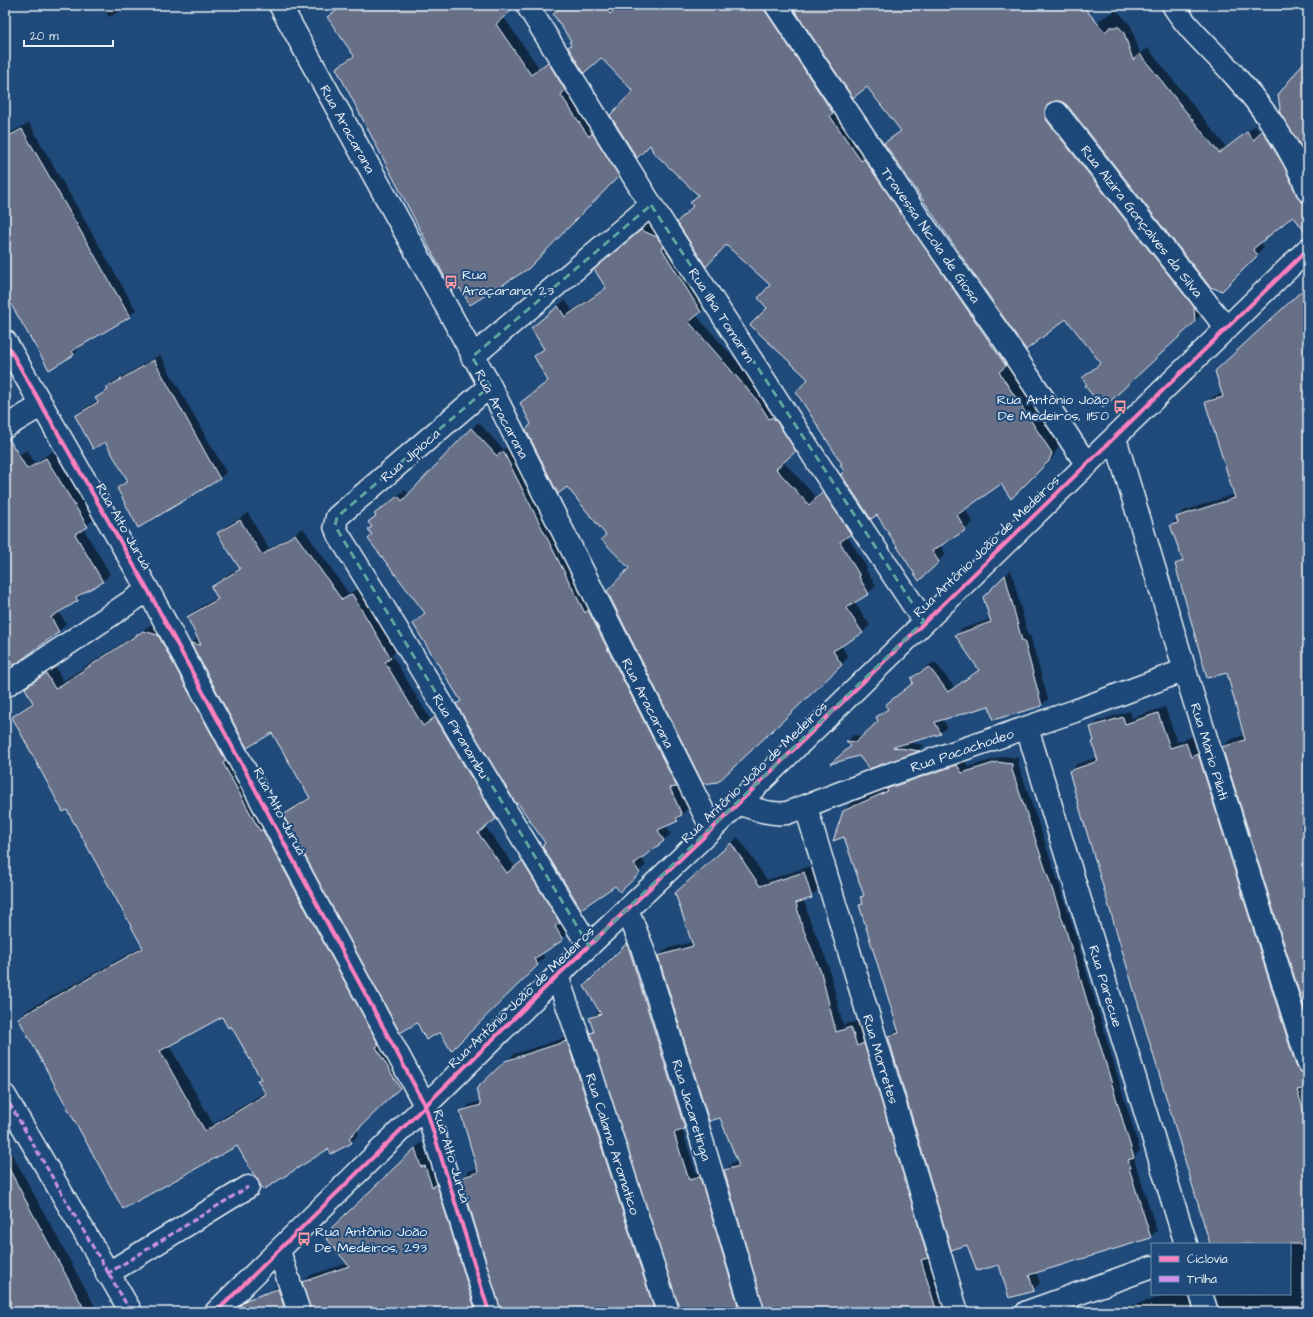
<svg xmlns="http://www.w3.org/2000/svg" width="1313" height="1317" viewBox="0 0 1313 1317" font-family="'Architects Daughter',sans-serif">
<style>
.shadow{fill:#0007;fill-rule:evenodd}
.building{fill:#676f88;stroke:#e8f1f8;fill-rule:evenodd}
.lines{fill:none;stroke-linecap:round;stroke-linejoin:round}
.minor-casing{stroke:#e8f1f8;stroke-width:25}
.minor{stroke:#1f4a7a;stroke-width:22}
.quiet{stroke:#d193ec;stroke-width:3;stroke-dasharray:6 3;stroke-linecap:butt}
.cycleway-casing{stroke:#1f4a7a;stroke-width:6}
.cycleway{stroke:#ff80c0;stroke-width:4}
.marked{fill:none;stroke:#5ba19e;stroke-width:3;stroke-dasharray:8 5;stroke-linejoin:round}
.labels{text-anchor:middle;stroke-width:4;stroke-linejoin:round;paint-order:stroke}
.street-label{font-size:14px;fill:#e8f1f8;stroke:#1f4a7a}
.poi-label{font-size:14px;fill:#e8f1f8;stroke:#1f4a7a;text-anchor:start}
</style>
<rect width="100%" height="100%" fill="#1f4a7a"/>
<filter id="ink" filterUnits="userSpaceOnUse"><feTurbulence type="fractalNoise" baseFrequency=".025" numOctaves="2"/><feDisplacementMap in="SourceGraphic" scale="8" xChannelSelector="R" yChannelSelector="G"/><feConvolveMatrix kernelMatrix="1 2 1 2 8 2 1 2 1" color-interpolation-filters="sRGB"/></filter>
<g filter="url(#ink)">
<path class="shadow" d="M 102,5 L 131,5 L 109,17 Z
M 343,5 L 515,5 L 503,16 L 539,68 L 555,56 L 625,168 L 527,268 L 470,304 L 337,68 L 354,54 L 328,17 Z
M 548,5 L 767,5 L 1013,358 L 1006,365 L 1059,445 L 1052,459 L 1011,498 L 1001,483 L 964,508 L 973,522 L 966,529 L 940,545 L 946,554 L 919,579 L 877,513 L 846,471 L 810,379 L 769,308 L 771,285 L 694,206 L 700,195 L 634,91 L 601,56 L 572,44 L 572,41 Z
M 791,5 L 1083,5 L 1068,17 L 1079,32 L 1117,10 L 1131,26 L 1140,54 L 1148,48 L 1226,147 L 1255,126 L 1261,133 L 1269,124 L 1301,183 L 1294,190 L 1260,242 L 1264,247 L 1222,289 L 1068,105 L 1062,101 L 1052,101 L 1051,107 L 1202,314 L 1195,321 L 1088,385 L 1083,378 L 1101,362 L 1066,317 L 885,144 L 901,130 L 867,85 Z
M 5,120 L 12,132 L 29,123 L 136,310 L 129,316 L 79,346 L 80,347 L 74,354 L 49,369 L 5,291 Z
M 649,223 L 664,229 L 708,304 L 696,315 L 764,392 L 802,443 L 783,461 L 817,498 L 830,486 L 857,526 L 847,535 L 867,568 L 866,570 L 876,586 L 868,593 L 854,602 L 870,625 L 863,632 L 841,645 L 848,657 L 841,665 L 630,568 L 533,424 L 521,403 L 548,381 L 535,356 L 545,348 L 540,321 L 565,300 L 572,310 L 607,287 L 603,262 Z
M 1308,286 L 1308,1017 L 1223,747 L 1230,740 L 1244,735 L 1227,672 L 1177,564 L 1183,558 L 1171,525 L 1184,511 L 1235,494 L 1207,403 L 1214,396 L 1223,393 Z
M 160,355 L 226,472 L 220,478 L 139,526 L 118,488 L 129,480 L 105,441 L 76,416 L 82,410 L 98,400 L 97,398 L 113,382 Z
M 478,422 L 504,450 L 510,445 L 689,807 L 677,820 L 666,825 L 671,834 L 641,858 L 646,865 L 620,891 L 615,885 L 546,842 L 458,704 L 462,700 L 427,612 L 369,529 L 373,526 L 370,522 L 382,507 L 405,490 L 410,495 Z
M 27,450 L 35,463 L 53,451 L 94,519 L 83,528 L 110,574 L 103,581 L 84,592 L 77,600 L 59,611 L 66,624 L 59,631 L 41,643 L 5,650 L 5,456 L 8,461 Z
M 248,513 L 269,549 L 303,528 L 349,594 L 360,587 L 398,650 L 392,655 L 430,719 L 443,711 L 503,811 L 485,826 L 515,867 L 530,855 L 570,932 L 562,939 L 542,953 L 544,957 L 452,1050 L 441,1030 L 417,1021 L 285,816 L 292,808 L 310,797 L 272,732 L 248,747 L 192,643 L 198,637 L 188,618 L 195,610 L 218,597 L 212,588 L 220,580 L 240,567 L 219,533 L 226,526 Z
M 1011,570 L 1028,636 L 1030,635 L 1048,699 L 1042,705 L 993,718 L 989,704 L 942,719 L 947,727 L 941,733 L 906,742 L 924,745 L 919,750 L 870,768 L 848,741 L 853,735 L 862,736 L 880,721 L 877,717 L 888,708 L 886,705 L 914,682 L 912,678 L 918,672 L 935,662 L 954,687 L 980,669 L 956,635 L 962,629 L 991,619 L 984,597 Z
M 152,624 L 166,627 L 408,1080 L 357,1129 L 359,1134 L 351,1142 L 329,1148 L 237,1144 L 123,1208 L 19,1018 L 27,1010 L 143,946 L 67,809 L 13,717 L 33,701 L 26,688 L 34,680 L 55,666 L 63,681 ZM 222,1016 L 232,1025 L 261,1078 L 258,1080 L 265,1092 L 213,1124 L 169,1045 Z
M 1165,707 L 1177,742 L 1193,736 L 1198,750 L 1205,748 L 1308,1065 L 1308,1312 L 1220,1312 L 1215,1294 L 1290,1294 L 1290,1244 L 1212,1244 L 1070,771 L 1077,764 L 1098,757 L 1091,728 L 1098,721 L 1130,711 L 1132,718 Z
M 1004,756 L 1018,758 L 1018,763 L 1071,920 L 1140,1151 L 1135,1156 L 1135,1162 L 1157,1231 L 1150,1237 L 1036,1272 L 1040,1283 L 1033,1290 L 1000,1263 L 889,1036 L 899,1029 L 860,906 L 863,903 L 861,897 L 864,894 L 843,811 L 850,804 L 889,788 L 893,783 L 964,759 L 968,767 Z
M 738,837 L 767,880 L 811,866 L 818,890 L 811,897 L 804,899 L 809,918 L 828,964 L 843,1025 L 858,1021 L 864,1039 L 871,1037 L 946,1312 L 766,1312 L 725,1170 L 732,1163 L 738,1161 L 659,956 L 666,949 L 692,942 L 684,886 Z
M 634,938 L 692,1121 L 682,1129 L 696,1173 L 707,1170 L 750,1312 L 681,1312 L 592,1034 L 594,1031 L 591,1018 L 600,1010 L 585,986 Z
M 5,987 L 9,995 L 5,999 Z
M 574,1035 L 665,1312 L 502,1312 L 462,1178 L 469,1171 L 478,1168 L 462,1112 L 469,1105 L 481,1101 L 478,1089 L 514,1054 Z
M 5,1141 L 98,1312 L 5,1312 Z
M 422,1142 L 428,1160 L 432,1159 L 486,1312 L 312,1312 L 303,1282 L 311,1275 L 348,1263 L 326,1235 Z
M 286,1283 L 297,1312 L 249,1312 L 277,1286 Z
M 1170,1294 L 1198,1294 L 1204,1312 L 1110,1312 Z"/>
<path class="building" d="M 345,5 L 515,5 L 515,7 L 496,24 L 531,75 L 548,62 L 565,90 L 561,95 L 589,137 L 592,133 L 619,176 L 528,269 L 470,305 L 460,288 L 452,291 L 336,68 L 354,56 L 327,17 Z
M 564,5 L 603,5 L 610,14 L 620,5 L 764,5 L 766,12 L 833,113 L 830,116 L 861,161 L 864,159 L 1006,366 L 999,372 L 1052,453 L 1049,461 L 1011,499 L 1001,484 L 957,515 L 966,530 L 932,551 L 939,562 L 919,581 L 877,515 L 871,519 L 841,474 L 844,471 L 840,465 L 842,464 L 796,392 L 808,379 L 750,325 L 767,308 L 758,298 L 770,285 L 726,245 L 706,267 L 677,222 L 693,206 L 690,203 L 698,195 L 653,152 L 650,145 L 637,158 L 610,115 L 633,91 L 601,58 L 584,73 L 568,47 L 571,45 L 569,42 L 571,41 L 553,14 Z
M 791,5 L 1082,5 L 1105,32 L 1110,27 L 1119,27 L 1124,33 L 1133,60 L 1140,54 L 1219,153 L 1247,132 L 1254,140 L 1262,130 L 1284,166 L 1297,196 L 1301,201 L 1308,203 L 1308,236 L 1293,216 L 1253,249 L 1258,255 L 1222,291 L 1210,287 L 1067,105 L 1062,102 L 1056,101 L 1049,103 L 1045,109 L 1045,114 L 1047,121 L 1194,307 L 1195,322 L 1103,408 L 1085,386 L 1087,385 L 1082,378 L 1101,363 L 1066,319 L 1026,350 L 884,143 L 901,131 L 867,87 L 853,98 Z
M 1308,57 L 1308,159 L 1279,111 L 1280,108 L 1278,95 Z
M 22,129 L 130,317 L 72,351 L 74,355 L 49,370 L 5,294 L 5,138 Z
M 641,230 L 657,237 L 664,247 L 662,249 L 701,312 L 689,322 L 757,400 L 769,419 L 772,417 L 777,422 L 796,451 L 776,469 L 809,505 L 823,492 L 851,534 L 840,542 L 860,576 L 859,577 L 869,594 L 846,608 L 863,633 L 833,651 L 842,665 L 718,782 L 703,784 L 607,591 L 629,568 L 601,539 L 606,535 L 567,487 L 558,494 L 526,430 L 531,424 L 520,403 L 548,381 L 534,356 L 544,349 L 531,328 L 558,306 L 565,317 L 606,288 L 594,269 Z
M 1308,285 L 1308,1020 L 1222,747 L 1245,740 L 1227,673 L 1207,678 L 1175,564 L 1183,561 L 1170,525 L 1178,523 L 1176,517 L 1235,498 L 1205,402 L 1223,397 L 1215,371 Z
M 154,360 L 220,479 L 138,528 L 117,488 L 128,481 L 105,442 L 93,449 L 75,416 L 98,402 L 95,398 L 108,390 L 106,388 Z
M 471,428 L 497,456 L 503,451 L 585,613 L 588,610 L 677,787 L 670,788 L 682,815 L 676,818 L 678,821 L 658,830 L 664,841 L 634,864 L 640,873 L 620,892 L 615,886 L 581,909 L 542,846 L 545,843 L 518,803 L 516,804 L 456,704 L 461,701 L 413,624 L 425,613 L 368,539 L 372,535 L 368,529 L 372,527 L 368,522 L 376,516 L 374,514 L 398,496 L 402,501 Z
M 5,439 L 9,439 L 27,469 L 46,458 L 88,527 L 75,534 L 103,582 L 76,597 L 78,601 L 51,617 L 59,632 L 13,666 L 5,652 Z
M 240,520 L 262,555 L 295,534 L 342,600 L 352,594 L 391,658 L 385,662 L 423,726 L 435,717 L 496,819 L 478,833 L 507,873 L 522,861 L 560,923 L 555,926 L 563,940 L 534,959 L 538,965 L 451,1051 L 440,1032 L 426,1040 L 417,1023 L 400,1033 L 283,815 L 310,798 L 272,733 L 247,748 L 191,643 L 201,645 L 187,617 L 218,599 L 211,587 L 240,569 L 217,533 Z
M 1005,575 L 1022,641 L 1024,640 L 1042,706 L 993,720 L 989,706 L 935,722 L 941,734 L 893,747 L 920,751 L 869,769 L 859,756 L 830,764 L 851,746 L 846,741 L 856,742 L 878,721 L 876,717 L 888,709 L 885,705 L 913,683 L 911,678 L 929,667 L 948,692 L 979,670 L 955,635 L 991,622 L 983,597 Z
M 143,631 L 158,635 L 226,761 L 223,763 L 260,831 L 262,829 L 379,1045 L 376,1047 L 400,1088 L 349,1138 L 352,1143 L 331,1154 L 328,1149 L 263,1190 L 237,1146 L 123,1209 L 18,1018 L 143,948 L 67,810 L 63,812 L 12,717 L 33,703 L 25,688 L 46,673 L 55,689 ZM 222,1017 L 228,1028 L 231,1026 L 261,1079 L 257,1080 L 266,1094 L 205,1131 L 160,1051 Z
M 1158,713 L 1170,748 L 1186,743 L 1191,757 L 1198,754 L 1296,1066 L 1300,1071 L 1308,1074 L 1308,1088 L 1297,1090 L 1308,1124 L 1308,1244 L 1210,1244 L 1075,793 L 1069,771 L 1098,761 L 1092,742 L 1094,741 L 1090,727 L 1123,717 L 1125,724 Z
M 997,762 L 1012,764 L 1012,770 L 1065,927 L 1134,1158 L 1128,1160 L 1131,1168 L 1129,1168 L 1151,1238 L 1029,1275 L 1034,1291 L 1009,1298 L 999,1265 L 977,1271 L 967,1245 L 951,1250 L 888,1036 L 899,1033 L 859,905 L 863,904 L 860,897 L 864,896 L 844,837 L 833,841 L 843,811 L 888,791 L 886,789 L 957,765 L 962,773 Z
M 731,843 L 760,886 L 804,872 L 812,898 L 796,903 L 802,926 L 821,972 L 836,1032 L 851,1027 L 857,1046 L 864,1043 L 928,1258 L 921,1260 L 937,1312 L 765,1312 L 724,1170 L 739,1166 L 720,1118 L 709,1121 L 658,956 L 693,946 L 675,893 Z
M 627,943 L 685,1129 L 674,1133 L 689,1180 L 700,1177 L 740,1312 L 680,1312 L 590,1033 L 594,1032 L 589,1018 L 601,1014 L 584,986 Z
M 567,1041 L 577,1071 L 655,1312 L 501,1312 L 461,1178 L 478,1172 L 460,1111 L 481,1105 L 476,1089 L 505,1061 Z
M 415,1148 L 421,1167 L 425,1166 L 432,1187 L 437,1185 L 476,1312 L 311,1312 L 302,1282 L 349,1266 L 324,1235 Z
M 5,1161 L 35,1218 L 86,1312 L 5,1312 Z
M 278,1289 L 286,1312 L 234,1312 L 246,1300 Z"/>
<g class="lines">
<g class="minor-casing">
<path id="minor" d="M 280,5 L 490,386 L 712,829
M 527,5 L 650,203 L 818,463 L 924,621
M 776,5 L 920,220 L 1005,341 L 1087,465
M 1173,5 C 1189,32 1215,52 1235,76 C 1263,107 1294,151 1308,191
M 1057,113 L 1227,329
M 5,341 L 148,590 L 425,1105 L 489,1312
M 472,357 L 651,205
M 490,386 L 337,517 L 335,526 L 338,534 C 424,670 503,810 589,946
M 5,427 L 42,405
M 1115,438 L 1190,687 L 1308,1062
M 5,686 L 148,590
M 1027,728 L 1186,1244
M 738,803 C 755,809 769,815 787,813 L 888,775 L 1075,711 L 1185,670
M 806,807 L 957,1312
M 627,909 L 642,947 L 696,1121 L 753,1312
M 557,976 L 589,1067 L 668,1312
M 5,1096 L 131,1312
M 279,1251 L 299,1312
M 107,1274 L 248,1187
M 1201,1294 L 1207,1312
M 216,1312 L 557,976 L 712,829 L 1308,249
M 1027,1312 L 1152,1267"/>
</g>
<use href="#minor" class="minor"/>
<path class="quiet" d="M 5,1096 L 131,1312
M 107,1274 L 248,1187"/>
<g class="cycleway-casing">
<path id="cycleway" d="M 5,341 L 148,590 L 425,1105 L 489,1312
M 216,1312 L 557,976 L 712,829 L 1308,249"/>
</g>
<use href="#cycleway" class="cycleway"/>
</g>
</g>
<path class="marked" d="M 651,205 L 924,621 L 589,946 L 335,526 L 337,517 L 490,386 L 472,357 Z"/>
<defs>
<g id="bus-bare" transform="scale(1.08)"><path d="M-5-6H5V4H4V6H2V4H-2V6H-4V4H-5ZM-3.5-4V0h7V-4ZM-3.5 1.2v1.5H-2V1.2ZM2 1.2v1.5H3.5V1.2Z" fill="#ff9aa2" stroke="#1f4a7a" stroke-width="2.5" paint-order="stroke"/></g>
</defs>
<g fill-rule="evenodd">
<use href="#bus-bare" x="451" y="282"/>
<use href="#bus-bare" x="1120" y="407"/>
<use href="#bus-bare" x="304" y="1239"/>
</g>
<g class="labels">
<g class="street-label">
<text transform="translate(348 129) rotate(61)" y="5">Rua Aracarana</text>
<text transform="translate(1142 221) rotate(52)" y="5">Rua Alzira Gonçalves da Silva</text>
<text transform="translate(931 235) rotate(55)" y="5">Travessa Nicola de Giosa</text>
<text transform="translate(722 315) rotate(57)" y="5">Rua Ilha Tomarim</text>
<text transform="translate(502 414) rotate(62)" y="5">Rua Aracarana</text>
<text transform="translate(410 455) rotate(-41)" y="5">Rua Jipioca</text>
<text transform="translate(124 526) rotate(60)" y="5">Rua Alto Juruá</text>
<text transform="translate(986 546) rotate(-44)" y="5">Rua Antônio João de Medeiros</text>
<text transform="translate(648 703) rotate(63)" y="5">Rua Aracarana</text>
<text transform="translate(461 736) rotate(59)" y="5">Rua Piranambu</text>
<text transform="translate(962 750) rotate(-19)" y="5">Rua Pacachodeo</text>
<text transform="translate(1210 751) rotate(73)" y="5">Rua Mário Pilati</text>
<text transform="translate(754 772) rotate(-44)" y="5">Rua Antônio João de Medeiros</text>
<text transform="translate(280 811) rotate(62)" y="5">Rua Alto Juruá</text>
<text transform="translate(1106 986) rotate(73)" y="5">Rua Parecue</text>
<text transform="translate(521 997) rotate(-44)" y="5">Rua Antônio João de Medeiros</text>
<text transform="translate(881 1059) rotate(73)" y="5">Rua Morretes</text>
<text transform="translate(692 1110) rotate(73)" y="5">Rua Jacaretinga</text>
<text transform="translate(613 1144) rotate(72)" y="5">Rua Calamo Aromatico</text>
<text transform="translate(452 1156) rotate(73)" y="5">Rua Alto Juruá</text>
</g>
<g class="poi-label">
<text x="462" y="279">Rua<tspan x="462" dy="16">Araçarana, 23</tspan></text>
<text x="1109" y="404" text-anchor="end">Rua Antônio João<tspan x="1109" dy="16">De Medeiros, 1150</tspan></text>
<text x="315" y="1236">Rua Antônio João<tspan x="315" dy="16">De Medeiros, 293</tspan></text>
</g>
</g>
<rect width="1313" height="1317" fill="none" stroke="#1f4a7a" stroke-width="20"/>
<rect x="10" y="10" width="1293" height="1297" fill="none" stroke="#e8f1f8" stroke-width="1.5" filter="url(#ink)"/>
<rect x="1151" y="1243" width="140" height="52" fill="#1f4a7a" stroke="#6f8dac"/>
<rect x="1159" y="1256" width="20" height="6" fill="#ff80c0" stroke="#6f8dac"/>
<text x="1187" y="1263" font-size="12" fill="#e8f1f8">Ciclovia</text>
<rect x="1159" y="1276" width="20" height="6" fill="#d193ec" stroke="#6f8dac"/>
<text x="1187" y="1283" font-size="12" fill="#e8f1f8">Trilha</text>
<path d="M24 40v6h89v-6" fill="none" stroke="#e8f1f8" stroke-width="2"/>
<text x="30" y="40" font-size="12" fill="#e8f1f8" stroke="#1f4a7a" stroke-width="3" paint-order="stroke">20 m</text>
</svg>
